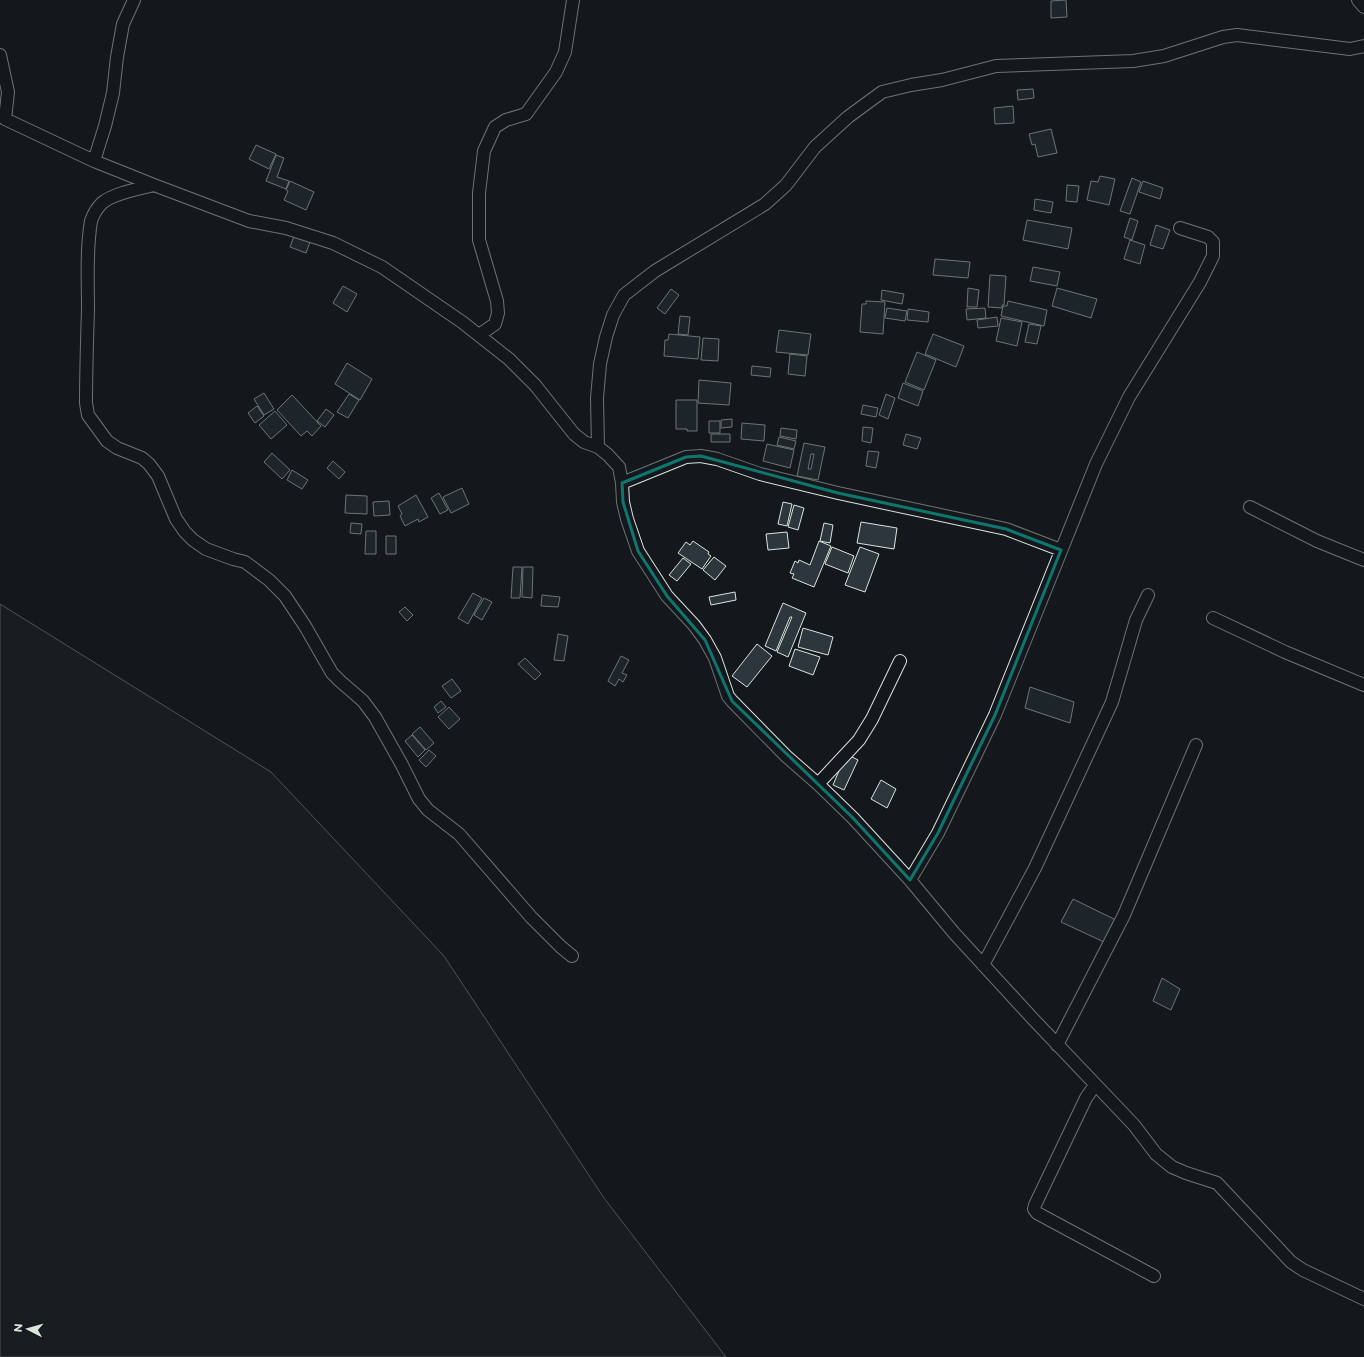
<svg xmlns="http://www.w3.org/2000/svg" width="1364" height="1357" viewBox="0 0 1364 1357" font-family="Montserrat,sans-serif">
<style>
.green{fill:#202428;stroke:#939e99}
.building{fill:#2c363c;stroke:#d8e6dc;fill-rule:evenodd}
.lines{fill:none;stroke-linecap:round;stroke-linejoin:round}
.street-casing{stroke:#d8e6dc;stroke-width:14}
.street{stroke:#14181c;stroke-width:12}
.marked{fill:none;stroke:#0f766e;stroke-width:3;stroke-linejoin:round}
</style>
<rect width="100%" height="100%" fill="#14181c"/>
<path class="green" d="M 0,604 L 271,772 L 444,956 L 604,1198 L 726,1357 L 0,1357 Z"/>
<path class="building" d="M 1066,0 L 1067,17 L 1051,18 L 1051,1 Z
M 1033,89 L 1034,98 L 1018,100 L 1017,90 Z
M 1013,106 L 1014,123 L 995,124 L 994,108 Z
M 1051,129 L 1057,153 L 1038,157 L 1035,144 L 1032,145 L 1029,134 Z
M 256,145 L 276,154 L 269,169 L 249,159 Z
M 276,155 L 284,158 L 277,177 L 289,181 L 286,189 L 266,181 Z
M 1100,176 L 1115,179 L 1109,205 L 1087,200 L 1091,181 L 1098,182 Z
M 1132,178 L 1141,182 L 1130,214 L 1120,211 Z
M 290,181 L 314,192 L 306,210 L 284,200 L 288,191 L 286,190 Z
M 1143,181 L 1163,188 L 1160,199 L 1139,192 Z
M 1067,185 L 1079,186 L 1077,202 L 1066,201 Z
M 1035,199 L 1053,202 L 1051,213 L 1034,210 Z
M 1130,218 L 1138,221 L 1132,240 L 1124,237 Z
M 1027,220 L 1072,228 L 1068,249 L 1023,240 Z
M 1156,225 L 1170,230 L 1163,249 L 1150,245 Z
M 294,236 L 310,242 L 306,253 L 290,247 Z
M 1130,240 L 1145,245 L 1140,264 L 1124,259 Z
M 935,259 L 970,262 L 968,278 L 933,275 Z
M 1033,267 L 1060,272 L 1057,286 L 1030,281 Z
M 990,275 L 1006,276 L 1004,305 L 1002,305 L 1002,308 L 988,307 Z
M 343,286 L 357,294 L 347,312 L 333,303 Z
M 968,288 L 979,290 L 977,307 L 967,307 Z
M 1057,288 L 1097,299 L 1091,318 L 1052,306 Z
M 671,289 L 679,295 L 665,314 L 657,308 Z
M 882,290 L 904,294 L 902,304 L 881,300 Z
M 866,301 L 885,302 L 883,334 L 860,332 L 862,304 L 866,304 Z
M 1008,301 L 1047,310 L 1044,326 L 1001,316 L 1003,306 L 1007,306 Z
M 887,308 L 907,311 L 905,321 L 885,318 Z
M 985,308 L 986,318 L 967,320 L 966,309 Z
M 908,309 L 929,312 L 928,322 L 907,320 Z
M 680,316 L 690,317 L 688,335 L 678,334 Z
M 997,317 L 998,326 L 978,328 L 977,320 Z
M 1001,318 L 1022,322 L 1017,346 L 996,341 Z
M 1029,324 L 1041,326 L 1037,344 L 1025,342 Z
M 779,330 L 811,334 L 808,355 L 776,352 Z
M 669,334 L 700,337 L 698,359 L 664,356 L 665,340 L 668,340 Z
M 933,334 L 964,346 L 956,367 L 925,354 Z
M 703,338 L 719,339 L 718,361 L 701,360 Z
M 917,352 L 936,360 L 924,390 L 905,382 Z
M 790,354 L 807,356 L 805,376 L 788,374 Z
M 347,363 L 372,379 L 360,400 L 335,384 Z
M 752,366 L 771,368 L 770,377 L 751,375 Z
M 699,380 L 731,383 L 729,405 L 698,403 Z
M 903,383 L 923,391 L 918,406 L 898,398 Z
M 264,393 L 274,409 L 264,415 L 254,399 Z
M 349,394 L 359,400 L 348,418 L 337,412 Z
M 886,394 L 895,398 L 888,419 L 879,415 Z
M 292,395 L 321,426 L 312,436 L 307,431 L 301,436 L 277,410 Z
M 676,400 L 697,400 L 697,431 L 687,431 L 687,429 L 676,429 Z
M 863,405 L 878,408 L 876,417 L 861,414 Z
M 257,406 L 264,416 L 255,423 L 248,413 Z
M 326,409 L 334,415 L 325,427 L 317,421 Z
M 275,411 L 287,425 L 271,439 L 259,425 Z
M 732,419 L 732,427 L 721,428 L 721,420 Z
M 709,421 L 720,421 L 720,433 L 709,433 Z
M 742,423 L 765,425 L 764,441 L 741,439 Z
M 863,427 L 873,428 L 871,443 L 862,441 Z
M 781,428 L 797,430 L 796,439 L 780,436 Z
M 711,434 L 730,434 L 730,442 L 711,442 Z
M 906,434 L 921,438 L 917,449 L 903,445 Z
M 779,437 L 796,441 L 794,449 L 777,445 Z
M 804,443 L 825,447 L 818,480 L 797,476 ZM 811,454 L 814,454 L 811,469 L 808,469 Z
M 767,444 L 794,450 L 790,468 L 763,461 Z
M 868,451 L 879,452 L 876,468 L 866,466 Z
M 272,453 L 290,470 L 282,479 L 264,462 Z
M 333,461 L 345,472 L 339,479 L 327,468 Z
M 292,470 L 308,480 L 302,489 L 287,480 Z
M 462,488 L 469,504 L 451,513 L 443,497 Z
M 439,493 L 448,510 L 440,514 L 431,498 Z
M 346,495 L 367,496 L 367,514 L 345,513 Z
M 416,495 L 428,517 L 419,522 L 418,519 L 405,526 L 400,516 L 402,514 L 398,506 Z
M 389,501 L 390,515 L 374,516 L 373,502 Z
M 783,502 L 792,504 L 787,526 L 778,524 Z
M 794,505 L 804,508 L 798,530 L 788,527 Z
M 861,522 L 897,528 L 894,549 L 857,543 Z
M 351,523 L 362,524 L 361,534 L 350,533 Z
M 824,523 L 833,525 L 830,543 L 820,541 Z
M 366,531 L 376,531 L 376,554 L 365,554 Z
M 787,532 L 789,548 L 768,550 L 766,534 Z
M 386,536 L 396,536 L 396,554 L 386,554 Z
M 693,541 L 709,552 L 708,554 L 711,556 L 702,569 L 678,553 L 686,542 L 690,545 Z
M 819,541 L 831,546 L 814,587 L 792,578 L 794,574 L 790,573 L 795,561 L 798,563 L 799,560 L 810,565 Z
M 832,547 L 854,556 L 848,573 L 825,564 Z
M 860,547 L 879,554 L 865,592 L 845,585 Z
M 714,557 L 726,566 L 715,580 L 703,570 Z
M 683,558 L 691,564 L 677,581 L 669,575 Z
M 513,567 L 522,567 L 520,598 L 511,598 Z
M 523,567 L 533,567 L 532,598 L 522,597 Z
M 735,592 L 736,600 L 711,605 L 709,597 Z
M 473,593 L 482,598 L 468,624 L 458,618 Z
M 542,595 L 560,597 L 558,607 L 541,606 Z
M 484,598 L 492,602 L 482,620 L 474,615 Z
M 783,603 L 806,613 L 788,657 L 777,652 L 792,617 L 790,617 L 776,651 L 765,646 Z
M 405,607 L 413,615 L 407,621 L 399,612 Z
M 803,628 L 833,637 L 828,655 L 798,647 Z
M 558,634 L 568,636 L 564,661 L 554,660 Z
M 757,644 L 772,656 L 747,687 L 732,676 Z
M 795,649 L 820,657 L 813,675 L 789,666 Z
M 621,656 L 629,660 L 622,673 L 627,675 L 623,682 L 619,679 L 615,686 L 608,681 Z
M 525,658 L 541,674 L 535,680 L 518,664 Z
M 452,679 L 461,691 L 451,698 L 442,686 Z
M 1030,687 L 1074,702 L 1070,723 L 1025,708 Z
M 441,701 L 446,707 L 438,713 L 434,707 Z
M 449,707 L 460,719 L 449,729 L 438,717 Z
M 420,727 L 434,743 L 426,750 L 412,734 Z
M 412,735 L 425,750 L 418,757 L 405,741 Z
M 429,750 L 436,756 L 426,767 L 419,760 Z
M 846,754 L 858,760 L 844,790 L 833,785 Z
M 881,780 L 896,789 L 887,808 L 871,799 Z
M 1073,899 L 1118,921 L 1104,942 L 1061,922 Z
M 1162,978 L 1180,989 L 1171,1010 L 1153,1001 Z"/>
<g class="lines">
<g class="street-casing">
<path id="street" d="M 1358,0 L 1364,7
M 1364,46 L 1350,49 L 1237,35 L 1223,37 L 1164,56 L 1133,61 L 996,66 L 942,80 L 911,85 L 882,92 L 848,117 L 815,147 L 786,185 L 765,204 L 655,271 L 624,295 L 613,315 L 606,337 L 600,364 L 597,398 L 598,447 L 608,455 L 619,467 L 622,483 L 623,502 L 627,519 L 638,551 L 667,596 L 694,625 L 705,640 L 715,658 L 728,696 L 732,701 L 786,756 L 818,784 L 853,818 L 910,880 L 954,933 L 1034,1020 L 1134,1125 L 1156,1154 L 1172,1167 L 1186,1173 L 1217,1183 L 1291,1262 L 1303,1270 L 1364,1299
M 0,55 L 8,92 L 5,119 L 94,161 L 154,185 L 249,221 L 286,228 L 333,243 L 382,267 L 462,322 L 509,359 L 535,385 L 574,434 L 584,442 L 598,447
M 94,161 L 105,126 L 113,93 L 117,57 L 123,24 L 134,0
M 154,185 C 139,189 114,193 102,203 C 98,207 93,215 91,221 C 86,251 88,280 88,309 C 87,341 86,372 86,403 L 88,415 L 107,441 L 117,448 L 142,458 L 149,464 L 158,476 L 176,519 L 185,532 L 193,540 L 206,549 L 233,559 L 245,562 L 269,580 L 285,596 L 305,626 L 332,673 L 340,681 L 363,701 L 375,717 L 402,765 L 419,799 L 428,810 L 459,834 L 531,917 L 561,947 L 572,956
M 479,335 L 495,324 L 498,313 L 497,301 L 479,240 L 479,193 L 484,151 L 495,127 L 506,120 L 526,114 L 556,72 L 565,52 L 573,0
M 622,483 L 686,457 L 701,456 L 717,459 L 760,474 L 838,493 L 1006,529 L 1061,550
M 1250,507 L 1317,541 L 1364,560
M 1213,618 L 1285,652 L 1364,685
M 818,784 L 859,740 L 872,719 L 900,661
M 910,880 L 938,833 L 995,715 L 1096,464 L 1129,397 L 1200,282 L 1213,256 L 1213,242 L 1208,237 L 1180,228
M 983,965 L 1035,868 L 1112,702 L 1136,620 L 1148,595
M 1057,1045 L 1124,915 L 1196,745
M 1095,1085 L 1086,1098 L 1035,1205 L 1034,1209 L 1037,1213 L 1154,1276"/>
</g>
<use href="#street" class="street"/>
</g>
<path d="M0 0H1364V1357H0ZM 701,456 L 838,493 L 1006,529 L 1061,550 L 995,715 L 938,833 L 910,880 L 853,818 L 732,701 L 705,640 L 667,596 L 638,551 L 623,502 L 622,483 L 686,457 Z" fill="#14181c" fill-opacity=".55" fill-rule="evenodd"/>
<path class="marked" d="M 701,456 L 838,493 L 1006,529 L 1061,550 L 995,715 L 938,833 L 910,880 L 853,818 L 732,701 L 705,640 L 667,596 L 638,551 L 623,502 L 622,483 L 686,457 Z"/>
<g transform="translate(28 1329) rotate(276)" stroke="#14181c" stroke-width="3" paint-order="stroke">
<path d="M0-3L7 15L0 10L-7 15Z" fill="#d8e6dc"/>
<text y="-6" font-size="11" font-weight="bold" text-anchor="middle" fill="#d8e6dc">N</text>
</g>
</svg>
